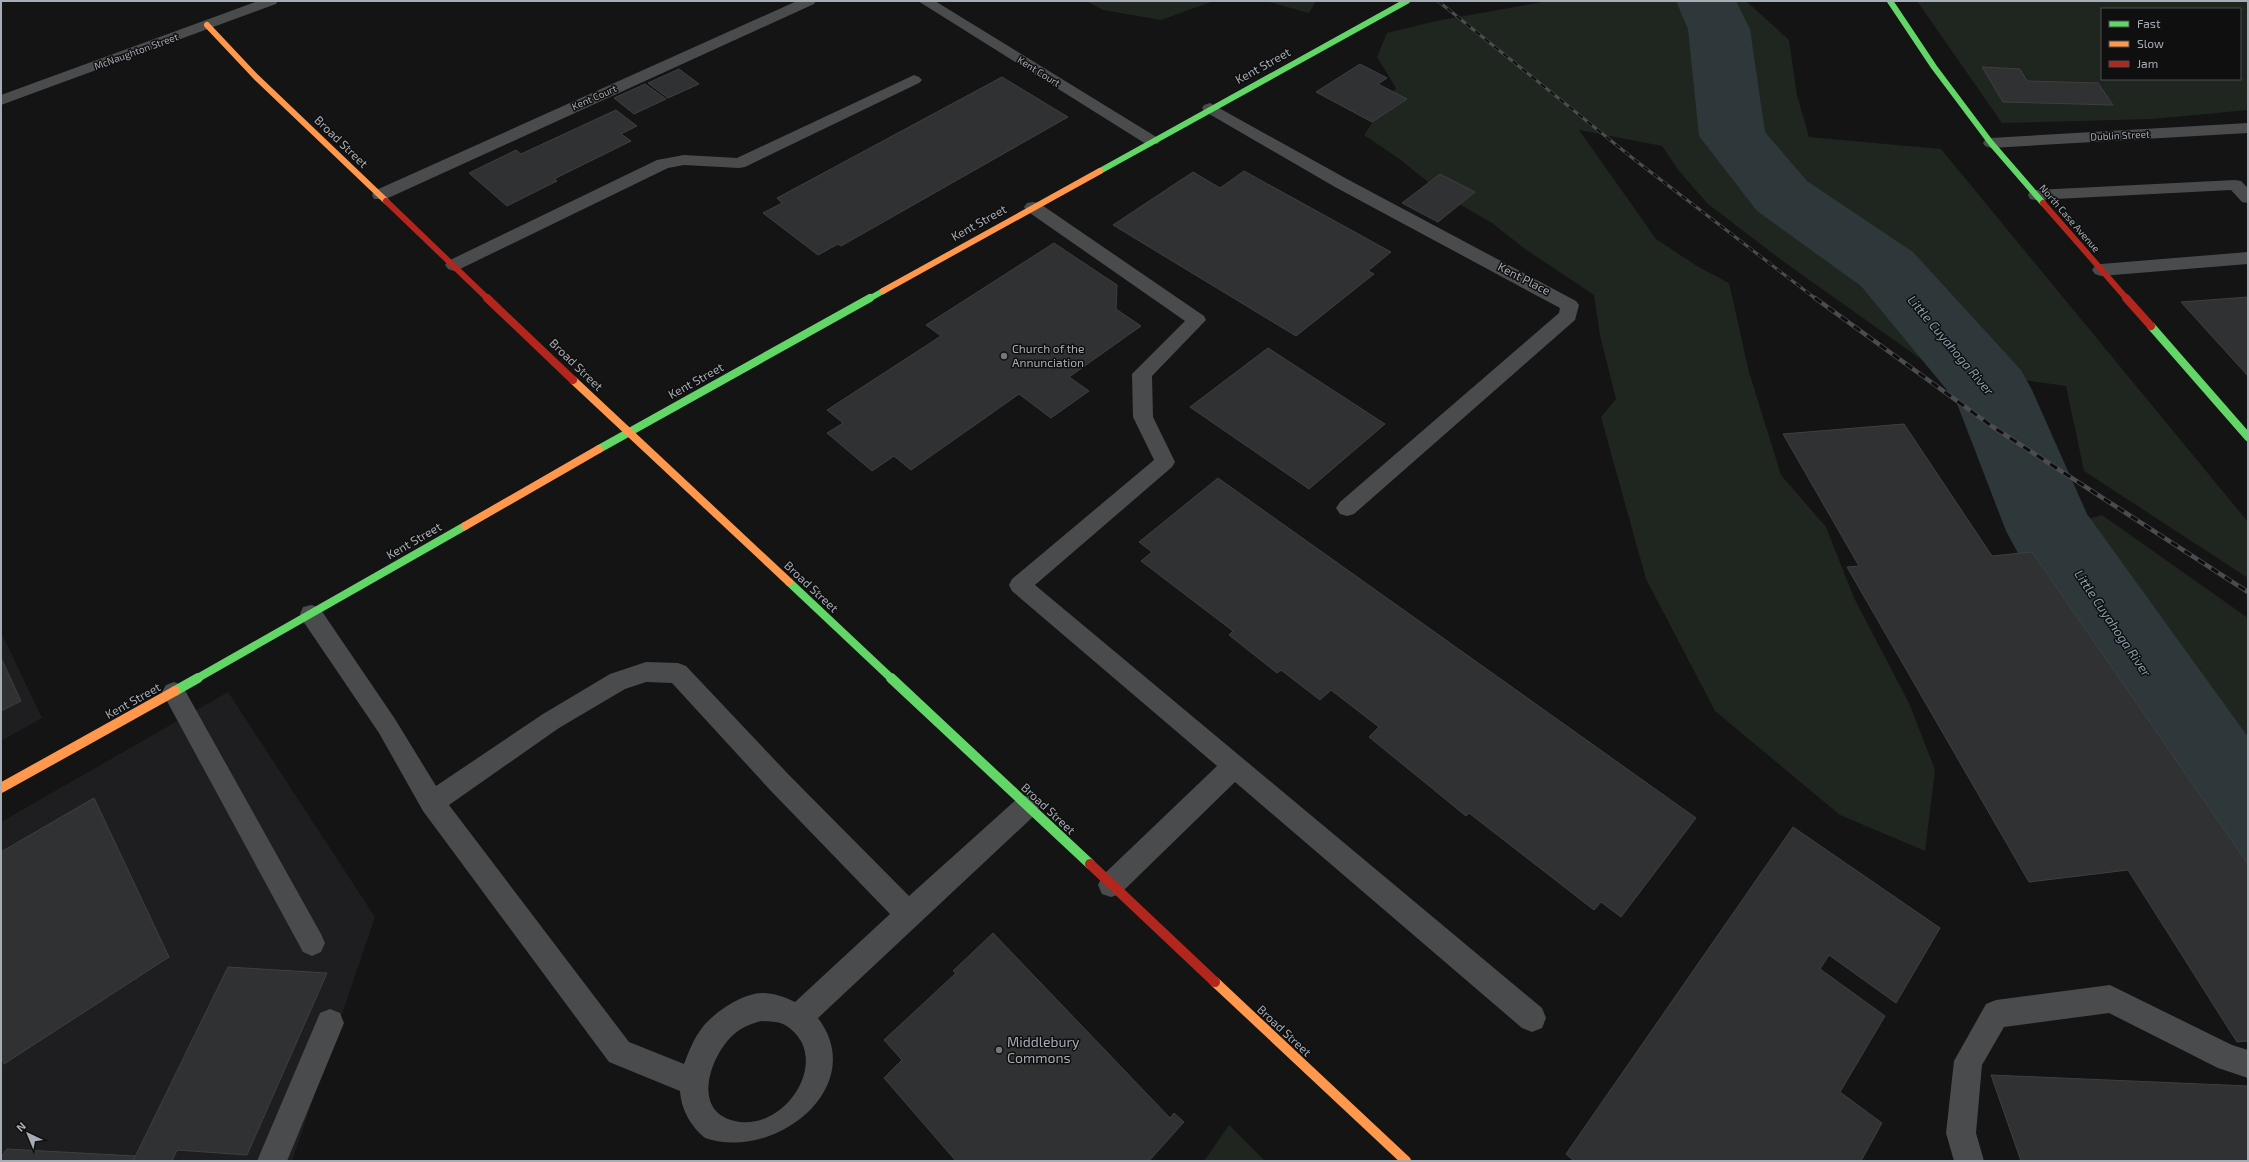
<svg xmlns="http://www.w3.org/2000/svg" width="2249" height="1162" viewBox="0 0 2249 1162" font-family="'Exo 2',sans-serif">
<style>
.built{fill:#1e1e20}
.green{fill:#1f251f;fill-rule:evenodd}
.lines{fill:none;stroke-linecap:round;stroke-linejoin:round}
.river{fill:#2e373a;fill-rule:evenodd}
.building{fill:#303132;stroke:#3d3f41}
.lane{fill:#494b4d;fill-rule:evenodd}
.street{fill:#494b4d;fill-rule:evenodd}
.fast-far2{stroke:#63d668;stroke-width:6}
.fast-far1{stroke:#63d668;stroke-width:8}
.fast{stroke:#63d668;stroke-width:10}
.slow-far2{stroke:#ff974d;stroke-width:6}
.slow-far1{stroke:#ff974d;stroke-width:8}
.slow{stroke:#ff974d;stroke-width:10}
.jam-far2{stroke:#b3261e;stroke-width:6}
.jam-far1{stroke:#b3261e;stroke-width:8}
.jam{stroke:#b3261e;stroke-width:10}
.rail-far1-casing{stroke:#4a4c4e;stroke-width:3}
.rail-casing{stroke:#4a4c4e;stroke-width:4.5}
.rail-far1{stroke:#0f0f10;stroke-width:2;stroke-dasharray:6;stroke-linecap:butt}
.rail{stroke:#0f0f10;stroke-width:3;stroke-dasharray:8;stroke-linecap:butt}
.poi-dot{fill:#74777c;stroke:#0f0f10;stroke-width:1.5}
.labels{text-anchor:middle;stroke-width:3;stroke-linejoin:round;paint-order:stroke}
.far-street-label{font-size:10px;fill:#a7adb4;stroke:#0f0f10}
.street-label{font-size:12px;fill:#a7adb4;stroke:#0f0f10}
.poi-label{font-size:12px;fill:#a7adb4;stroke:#0f0f10;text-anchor:start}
.water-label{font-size:13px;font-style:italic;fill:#829eab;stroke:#0f0f10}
.near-poi-label{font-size:14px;fill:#a7adb4;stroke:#0f0f10;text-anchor:start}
</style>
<rect width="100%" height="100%" fill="#141415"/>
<path class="built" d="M 1,632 L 42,718 L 1,741 Z
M 228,692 L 375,917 L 292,1161 L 1,1161 L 1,822 Z"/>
<path class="green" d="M 1086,1 L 1214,1 L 1161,20 L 1103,10 Z
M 1265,1 L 1316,1 L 1309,13 Z
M 1548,1 L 1746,1 L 1789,40 L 1797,95 L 1809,137 L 1941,149 L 2248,522 L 2248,578 L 2084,471 L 2066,386 L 1932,367 L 1784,262 L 1708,204 L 1679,171 L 1662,146 L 1579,130 L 1656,239 L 1697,266 L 1729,283 L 1749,372 L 1781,475 L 1826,527 L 1854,598 L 1909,703 L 1935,770 L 1925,851 L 1840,815 L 1715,711 L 1646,579 L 1601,417 L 1616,399 L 1600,335 L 1594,295 L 1525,249 L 1492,223 L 1447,197 L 1398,158 L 1364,135 L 1396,88 L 1377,57 L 1387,33 L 1436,21 Z
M 1917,1 L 2248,1 L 2248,110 L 2153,119 L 2002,123 ZM 2102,9 L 2240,9 L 2240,79 L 2102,79 Z
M 2102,515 L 2248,618 L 2248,776 L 2063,540 L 2088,519 Z
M 1229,1125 L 1265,1161 L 1204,1161 Z"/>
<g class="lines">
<path class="river" d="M 1676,1 L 1736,1 L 1750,29 L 1765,132 L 1807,181 L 1913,252 L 2021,370 L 2032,390 L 2087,514 L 2248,737 L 2248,870 L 2211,856 L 2019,555 L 2006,531 L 1956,401 L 1861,286 L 1757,211 L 1699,136 L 1688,29 Z"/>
</g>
<path class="building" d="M 1360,64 L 1387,78 L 1378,84 L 1407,99 L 1372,122 L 1316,92 Z
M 1982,67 L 2020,69 L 2027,81 L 2098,83 L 2113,105 L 2003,102 Z
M 679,69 L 699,84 L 668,98 L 648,83 Z
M 1002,77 L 1068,117 L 841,246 L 838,244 L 818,255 L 763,213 L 782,203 L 777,198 Z
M 645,84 L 666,99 L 634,114 L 614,98 Z
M 616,110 L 637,126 L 621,134 L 631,141 L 554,179 L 557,181 L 507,206 L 469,173 L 516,150 L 521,154 Z
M 1244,171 L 1391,252 L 1368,271 L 1374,274 L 1296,336 L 1113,225 L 1193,172 L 1220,188 Z
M 1440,174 L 1475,192 L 1438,222 L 1402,203 Z
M 1054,243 L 1117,285 L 1116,309 L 1141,326 L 1069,377 L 1089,391 L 1051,418 L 1019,394 L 911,470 L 894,456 L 872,471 L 827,433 L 843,423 L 827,410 L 941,336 L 926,325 Z
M 2248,297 L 2248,376 L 2181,302 Z
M 1268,348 L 1385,424 L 1309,489 L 1190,407 Z
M 1904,424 L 1992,556 L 2032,552 L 2248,864 L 2248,1041 L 2237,1042 L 2128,870 L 2029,882 L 1847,567 L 1859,566 L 1783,434 Z
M 1218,478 L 1696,818 L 1621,917 L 1601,902 L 1594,910 L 1469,813 L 1466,816 L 1369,737 L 1379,727 L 1331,690 L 1320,700 L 1281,670 L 1277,673 L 1229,635 L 1233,631 L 1141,561 L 1152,552 L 1139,542 Z
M 1,658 L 21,701 L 1,711 Z
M 94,798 L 169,957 L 4,1064 L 1,1056 L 1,852 Z
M 1793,827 L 1940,928 L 1896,1003 L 1829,955 L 1820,969 L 1885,1016 L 1840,1092 L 1882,1123 L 1861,1161 L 1574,1161 L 1566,1154 Z
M 993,933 L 1170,1118 L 1174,1113 L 1184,1122 L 1149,1161 L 956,1161 L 884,1078 L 902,1060 L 884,1040 L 956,973 L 953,971 Z
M 228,967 L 327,973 L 247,1155 L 177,1150 L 172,1161 L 133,1161 Z
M 1991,1075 L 2248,1086 L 2248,1161 L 2021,1161 Z
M 7,1149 L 135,1156 L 133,1161 L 1,1161 L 1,1157 Z"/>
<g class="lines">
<path class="lane" d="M 914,75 L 919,77 L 922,80 L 919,83 L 745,167 L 739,168 L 684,165 L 668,168 L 460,269 L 454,271 L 448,269 L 445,265 L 448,261 L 657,160 L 684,155 L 737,158 Z
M 2235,180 L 2241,181 L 2248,188 L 2248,203 L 2242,202 L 2231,190 L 2036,200 L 2030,199 L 2028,195 L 2030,191 L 2036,190 Z
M 1033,202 L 1039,203 L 1204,316 L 1206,320 L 1152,376 L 1153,417 L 1175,462 L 1172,467 L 1035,585 L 1542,1008 L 1546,1018 L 1542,1028 L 1532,1032 L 1522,1028 L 1235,782 L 1120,894 L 1111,897 L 1102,894 L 1098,885 L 1102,876 L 1217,766 L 1012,591 L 1009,585 L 1012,579 L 1154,460 L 1133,417 L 1132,374 L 1185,321 L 1027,211 L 1024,207 L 1027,203 Z
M 2248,252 L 2248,264 L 2101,276 L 2095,274 L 2092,270 L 2095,266 L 2101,264 Z
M 311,605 L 319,607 L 395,719 L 436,786 L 543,714 L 610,674 L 646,662 L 678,663 L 686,666 L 789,775 L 909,896 L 1018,798 L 1027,795 L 1036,798 L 1039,806 L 1036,814 L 818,1018 C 870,1087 775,1162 705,1138 C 691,1127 681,1109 680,1091 L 609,1062 L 423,811 L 379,733 L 303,621 L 300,614 L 303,607 ZM 646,682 L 672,683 L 771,791 L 890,914 L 795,1002 C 785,997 774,993 762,993 C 743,993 713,1013 702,1028 C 694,1038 689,1051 684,1064 L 629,1042 L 449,805 L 559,728 L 625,689 ZM 761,1021 C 769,1022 778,1021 785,1025 C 836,1056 784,1137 731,1120 C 692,1108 711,1056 732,1036 C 740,1028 750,1024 761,1021 Z
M 174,682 L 182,685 L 321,934 L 325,943 L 321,952 L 312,956 L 303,952 L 162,692 L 166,685 Z
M 2110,985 L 2232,1045 L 2248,1050 L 2248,1078 L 2218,1068 L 2109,1013 L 2004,1027 L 1982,1065 L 1976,1133 L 1984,1161 L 1954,1161 L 1946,1133 L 1954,1061 L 1986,1004 L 1996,1000 Z
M 330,1009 L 340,1013 L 344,1023 L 287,1161 L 257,1161 L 320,1013 Z"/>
<path class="street" d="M 258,1 L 278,1 L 276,4 L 1,105 L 1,95 Z
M 797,1 L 816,1 L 814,4 L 386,199 L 374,199 L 372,195 L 374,191 Z
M 918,1 L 935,1 L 1158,138 L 1160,141 L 1158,144 L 1146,144 Z
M 1210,103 L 1347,179 L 1576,301 L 1579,305 L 1575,320 L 1354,514 L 1347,516 L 1340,514 L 1336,508 L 1340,502 L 1559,313 L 1560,308 L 1335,187 L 1204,111 L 1202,108 L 1204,105 Z
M 2248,123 L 2248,133 L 1991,148 L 1985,146 L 1983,143 L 1985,140 L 1991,138 Z"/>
<path class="fast-far2" d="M 1890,1 L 1934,67 L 1991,143 L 2043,203
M 1100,171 L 1407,1
M 869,299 L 883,291"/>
<path class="fast-far1" d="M 2151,326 L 2248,437
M 599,449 L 870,298
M 789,582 L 892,679
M 196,679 L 465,526"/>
<path class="fast" d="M 891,678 L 1090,864
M 175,691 L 198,678"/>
<path class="slow-far2" d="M 207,25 L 256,77 L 386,201
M 883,291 L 1100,171"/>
<path class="slow-far1" d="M 573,380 L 789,582
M 465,526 L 599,449"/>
<path class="slow" d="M 1,788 L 175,691
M 1215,982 L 1406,1161"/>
<path class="jam-far2" d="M 386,201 L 488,299
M 2043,203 L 2127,299"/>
<path class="jam-far1" d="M 487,298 L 573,380
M 2126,298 L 2151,326"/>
<path class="jam" d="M 1090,864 L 1215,982"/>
<g class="rail-far1-casing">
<path id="rail-far1" d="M 1438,1 L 1635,160 L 1816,299"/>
</g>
<g class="rail-casing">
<path id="rail" d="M 1815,298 L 1993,427 L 2248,592"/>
</g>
<use href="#rail-far1" class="rail-far1"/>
<use href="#rail" class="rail"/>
</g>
<g class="poi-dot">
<circle cx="1004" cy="356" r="4"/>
<circle cx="999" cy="1050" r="4"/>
</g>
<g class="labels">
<g class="far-street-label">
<text transform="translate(136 51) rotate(-20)" y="4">McNaughton Street</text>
<text transform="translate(1039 71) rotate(32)" y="4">Kent Court</text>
<text transform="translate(594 97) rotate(-24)" y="4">Kent Court</text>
<text transform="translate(2120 135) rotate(-3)" y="4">Dublin Street</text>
<text transform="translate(2070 218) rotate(49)" y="4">North Case Avenue</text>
</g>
<g class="street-label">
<text transform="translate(1263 66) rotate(-29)" y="4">Kent Street</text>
<text transform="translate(341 142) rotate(44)" y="4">Broad Street</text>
<text transform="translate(979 223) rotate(-29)" y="4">Kent Street</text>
<text transform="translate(1524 279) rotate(27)" y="4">Kent Place</text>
<text transform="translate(576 365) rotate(44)" y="4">Broad Street</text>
<text transform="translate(696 381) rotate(-29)" y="4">Kent Street</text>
<text transform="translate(414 541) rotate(-30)" y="4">Kent Street</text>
<text transform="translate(811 587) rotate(43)" y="4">Broad Street</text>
<text transform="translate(133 701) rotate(-29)" y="4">Kent Street</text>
<text transform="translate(1048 809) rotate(43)" y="4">Broad Street</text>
<text transform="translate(1284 1031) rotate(43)" y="4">Broad Street</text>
</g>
<g class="poi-label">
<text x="1012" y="353">Church of the<tspan x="1012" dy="14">Annunciation</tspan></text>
</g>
<g class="water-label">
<text transform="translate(1951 345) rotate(50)" y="5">Little Cuyahoga River</text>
<text transform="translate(2113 623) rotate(56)" y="5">Little Cuyahoga River</text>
</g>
<g class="near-poi-label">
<text x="1007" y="1047">Middlebury<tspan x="1007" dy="16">Commons</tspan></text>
</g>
</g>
<rect width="2249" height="1162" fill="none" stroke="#a7adb4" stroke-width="4"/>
<rect x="2101" y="8" width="140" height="72" fill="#0f0f10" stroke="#4c4e52"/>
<rect x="2109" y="21" width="20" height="6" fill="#63d668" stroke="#4c4e52"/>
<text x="2137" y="28" font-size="12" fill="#a7adb4">Fast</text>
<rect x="2109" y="41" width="20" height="6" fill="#ff974d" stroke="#4c4e52"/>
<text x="2137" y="48" font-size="12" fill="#a7adb4">Slow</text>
<rect x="2109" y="61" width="20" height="6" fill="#b3261e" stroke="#4c4e52"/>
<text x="2137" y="68" font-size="12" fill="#a7adb4">Jam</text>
<g transform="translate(28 1134) rotate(316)" stroke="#0f0f10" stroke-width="3" paint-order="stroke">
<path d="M0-3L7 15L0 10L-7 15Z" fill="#a7adb4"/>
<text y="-6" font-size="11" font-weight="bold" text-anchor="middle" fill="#a7adb4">N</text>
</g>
</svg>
